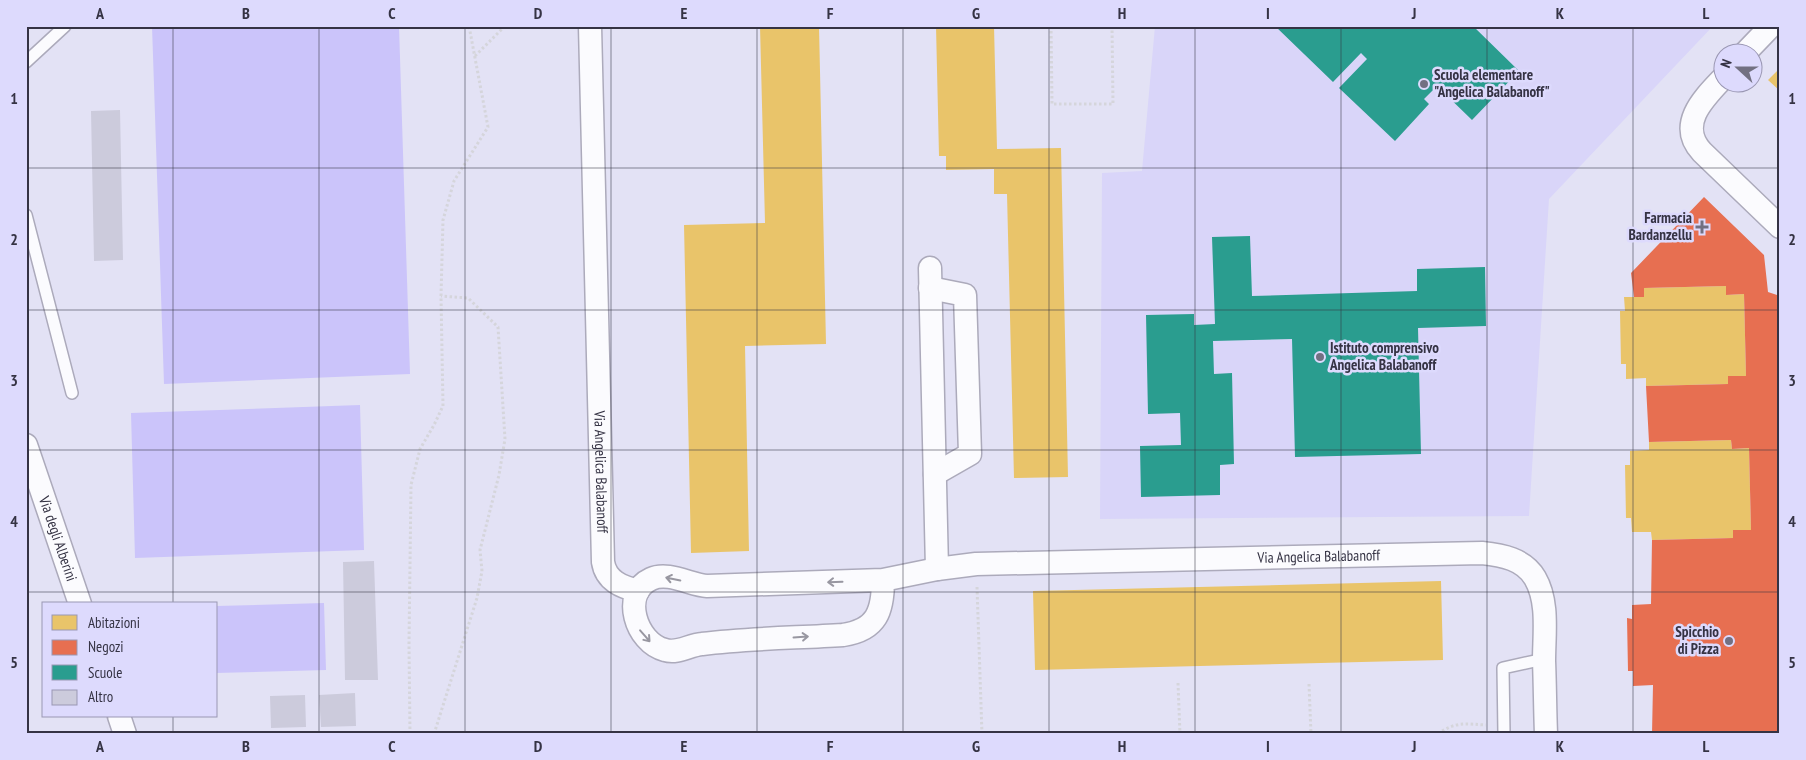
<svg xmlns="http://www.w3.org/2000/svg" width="1806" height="760" viewBox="0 0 1806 760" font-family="'PT Sans Narrow',sans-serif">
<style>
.built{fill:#d9d5f9}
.green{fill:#cbc4fa}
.homes{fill:#e9c46a}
.shops{fill:#e76f51}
.schools{fill:#2a9d8f}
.building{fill:#cccbdc}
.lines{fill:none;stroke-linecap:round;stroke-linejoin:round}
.service-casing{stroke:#acaabb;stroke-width:14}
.minor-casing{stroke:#acaabb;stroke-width:25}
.path{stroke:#d5d5db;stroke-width:3;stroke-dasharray:2.5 2.5;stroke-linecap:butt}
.service{stroke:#fbfbfe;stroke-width:11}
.minor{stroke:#fbfbfe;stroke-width:22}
.oneway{stroke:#9897a1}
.grid{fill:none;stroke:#353344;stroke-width:1;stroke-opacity:0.55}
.poi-dot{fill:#727082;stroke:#dddafd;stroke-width:2}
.labels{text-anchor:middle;stroke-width:5;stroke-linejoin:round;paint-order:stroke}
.poi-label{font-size:15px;font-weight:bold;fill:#353344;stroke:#dddafd;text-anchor:start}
.street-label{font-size:15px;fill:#353344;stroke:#dddafd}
.neatline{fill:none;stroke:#353344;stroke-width:2}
.grid-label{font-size:16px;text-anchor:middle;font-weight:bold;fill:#353344}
</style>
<rect width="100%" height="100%" fill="#e3e2f5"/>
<path class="built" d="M 1155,26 L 1713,26 L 1549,199 L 1529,516 L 1100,519 L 1102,173 L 1142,171 Z"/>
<path class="green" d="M 152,26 L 399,26 L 410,374 L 164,384 Z
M 360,405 L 364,550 L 135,558 L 131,413 Z
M 324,603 L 326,670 L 216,673 L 216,606 Z"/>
<path class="homes" d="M 760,26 L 819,26 L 826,344 L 745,346 L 749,551 L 691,553 L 684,225 L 765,223 Z
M 936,26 L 994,26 L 997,149 L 1061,148 L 1068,477 L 1014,478 L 1007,194 L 994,194 L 994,169 L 946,170 L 946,156 L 939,156 Z
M 1780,68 L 1780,91 L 1768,80 Z
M 1726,286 L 1726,295 L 1744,294 L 1746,376 L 1728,376 L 1728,384 L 1646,386 L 1646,378 L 1626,379 L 1626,364 L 1621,364 L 1620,311 L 1625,311 L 1624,297 L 1644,297 L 1644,288 Z
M 1731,440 L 1732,449 L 1749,448 L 1751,530 L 1733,530 L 1733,538 L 1652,540 L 1651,532 L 1632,532 L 1631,518 L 1626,518 L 1625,465 L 1630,465 L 1630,451 L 1649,450 L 1649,442 Z
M 1441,581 L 1443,660 L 1035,670 L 1033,591 Z"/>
<path class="shops" d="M 1704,197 L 1764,255 L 1768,292 L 1780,296 L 1780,734 L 1652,734 L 1653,685 L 1633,686 L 1633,671 L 1628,671 L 1627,618 L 1632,619 L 1632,605 L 1651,604 L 1652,540 L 1733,538 L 1733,530 L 1751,530 L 1749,448 L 1732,449 L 1731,440 L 1649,442 L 1646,386 L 1728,384 L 1728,376 L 1746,376 L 1744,294 L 1726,295 L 1726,286 L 1644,288 L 1644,297 L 1634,297 L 1631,273 Z"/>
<path class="schools" d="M 1275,26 L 1473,26 L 1519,71 L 1472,120 L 1437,86 L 1424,99 L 1429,104 L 1395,141 L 1339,88 L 1367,59 L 1361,53 L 1333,82 Z
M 1250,236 L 1252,296 L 1417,291 L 1417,269 L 1485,267 L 1486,326 L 1418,328 L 1421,454 L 1295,457 L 1292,339 L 1213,341 L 1214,374 L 1232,373 L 1234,464 L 1220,465 L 1220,495 L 1141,497 L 1140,446 L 1181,445 L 1180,413 L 1148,414 L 1146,315 L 1194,314 L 1194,325 L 1215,324 L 1212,237 Z"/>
<path class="building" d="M 120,110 L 123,260 L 94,261 L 91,111 Z
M 374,561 L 378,680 L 345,680 L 343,562 Z
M 355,693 L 356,726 L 321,727 L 319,695 Z
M 305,695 L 306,727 L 271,728 L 270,696 Z"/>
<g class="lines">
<g class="service-casing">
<path id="service" d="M 26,62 L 65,26
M 26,215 L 72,393
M 1504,734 L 1503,668 L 1544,659"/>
</g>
<g class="minor-casing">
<g id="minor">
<path id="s1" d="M 590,26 L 603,562 C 606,581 622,587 638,591"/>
<path d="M 1746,52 L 1771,26"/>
<path d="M 1724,77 C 1705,97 1676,124 1702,152 L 1780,227"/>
<path d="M 930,268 L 937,569"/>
<path d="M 930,288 L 965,295 L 970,454 L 935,474"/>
<path id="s2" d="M 26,445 L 80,604"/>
<path id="s3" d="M 883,580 C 883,611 877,630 843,635 C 797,638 749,638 702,644 C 689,645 678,654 665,650 C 636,643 620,593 651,579 C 668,571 691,585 707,586 L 883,580 L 937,569 L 976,564 L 1482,553 C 1502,555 1524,559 1535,578 C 1549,602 1544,634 1544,661 C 1545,685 1545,709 1546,734"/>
<path d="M 119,716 L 125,734"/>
</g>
</g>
<path class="path" d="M 1051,26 L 1052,104 L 1113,104 L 1112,26
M 475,56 L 505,26
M 977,587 L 982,734
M 1178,683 L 1180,734
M 1309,684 L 1311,734
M 410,734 L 409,644 L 411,485 L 420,449 L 434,425 L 443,406 L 441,296 L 443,220 L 454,181 L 488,127 L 469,26
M 434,734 L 477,598 L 482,571 L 480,550 L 499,475 L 505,439 L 498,327 L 468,298 L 441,296
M 1438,734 C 1455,721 1467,724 1486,725"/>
<use href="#service" class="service"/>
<use href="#minor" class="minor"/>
</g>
<defs><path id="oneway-shaft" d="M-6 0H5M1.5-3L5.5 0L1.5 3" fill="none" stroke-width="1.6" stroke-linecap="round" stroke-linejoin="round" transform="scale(1.25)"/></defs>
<g class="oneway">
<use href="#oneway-shaft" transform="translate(673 579) rotate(-168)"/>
<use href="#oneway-shaft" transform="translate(835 582) rotate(178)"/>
<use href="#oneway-shaft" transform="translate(645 636) rotate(49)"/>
<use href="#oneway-shaft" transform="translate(801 637) rotate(-4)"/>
</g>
<path class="grid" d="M 173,26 L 173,604M 319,26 L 319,734M 465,26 L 465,734M 611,26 L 611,734M 757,26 L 757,734M 903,26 L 903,734M 1049,26 L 1049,734M 1195,26 L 1195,734M 1341,26 L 1341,734M 1487,26 L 1487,734M 1633,26 L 1633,734M 26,168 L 1780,168M 26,310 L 1780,310M 26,450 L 1780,450M 26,592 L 1780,592M 173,716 L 173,734"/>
<g class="poi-dot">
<circle cx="1424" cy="84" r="5"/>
<path d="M1699.5 219.5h5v5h5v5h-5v5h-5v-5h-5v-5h5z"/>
<circle cx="1320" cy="357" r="5"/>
<circle cx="1729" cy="641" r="5"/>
</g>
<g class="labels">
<g class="poi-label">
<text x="1434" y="80">Scuola elementare<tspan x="1434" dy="17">"Angelica Balabanoff"</tspan></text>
<text x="1692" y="223" text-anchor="end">Farmacia<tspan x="1692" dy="17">Bardanzellu</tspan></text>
<text x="1330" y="353">Istituto comprensivo<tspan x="1330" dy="17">Angelica Balabanoff</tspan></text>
<text x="1719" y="637" text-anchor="end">Spicchio<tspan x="1719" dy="17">di Pizza</tspan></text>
</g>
<g class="street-label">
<text dy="5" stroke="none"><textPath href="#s1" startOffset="446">Via Angelica Balabanoff</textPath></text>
<text dy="5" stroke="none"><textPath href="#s2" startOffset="99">Via degli Alberini</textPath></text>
<text dy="5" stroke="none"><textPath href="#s3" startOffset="1018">Via Angelica Balabanoff</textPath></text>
</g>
</g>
<rect width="1806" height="760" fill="none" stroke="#dddafd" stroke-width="55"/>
<rect x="42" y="602" width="175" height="115" fill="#dddafd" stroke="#9a97b3"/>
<rect x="52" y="615" width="25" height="15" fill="#e9c46a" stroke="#9a97b3"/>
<text x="88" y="628" font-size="15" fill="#353344">Abitazioni</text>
<rect x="52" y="640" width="25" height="15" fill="#e76f51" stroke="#9a97b3"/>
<text x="88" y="652" font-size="15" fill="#353344">Negozi</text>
<rect x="52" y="665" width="25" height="15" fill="#2a9d8f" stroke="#9a97b3"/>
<text x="88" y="678" font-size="15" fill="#353344">Scuole</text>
<rect x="52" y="690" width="25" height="15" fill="#cccbdc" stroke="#9a97b3"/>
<text x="88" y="702" font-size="15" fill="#353344">Altro</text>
<g transform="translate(1738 68) rotate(291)"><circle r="24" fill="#dddafd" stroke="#9a97b3"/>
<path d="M0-4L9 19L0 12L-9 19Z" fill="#727082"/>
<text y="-8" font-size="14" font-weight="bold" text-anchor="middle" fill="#353344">N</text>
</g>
<rect x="28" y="28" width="1750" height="704" class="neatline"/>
<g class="grid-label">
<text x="100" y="19">A</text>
<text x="246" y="19">B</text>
<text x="392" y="19">C</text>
<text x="538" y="19">D</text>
<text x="684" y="19">E</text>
<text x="830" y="19">F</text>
<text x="976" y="19">G</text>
<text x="1122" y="19">H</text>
<text x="1268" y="19">I</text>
<text x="1414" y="19">J</text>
<text x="1560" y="19">K</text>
<text x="1706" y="19">L</text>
<text x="14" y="104">1</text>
<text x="1792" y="104">1</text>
<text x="14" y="245">2</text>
<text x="1792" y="245">2</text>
<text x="14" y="386">3</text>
<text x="1792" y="386">3</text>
<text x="14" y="527">4</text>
<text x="1792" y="527">4</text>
<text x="14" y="668">5</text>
<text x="1792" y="668">5</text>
<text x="100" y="752">A</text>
<text x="246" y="752">B</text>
<text x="392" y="752">C</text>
<text x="538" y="752">D</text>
<text x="684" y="752">E</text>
<text x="830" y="752">F</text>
<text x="976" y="752">G</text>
<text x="1122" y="752">H</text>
<text x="1268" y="752">I</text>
<text x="1414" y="752">J</text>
<text x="1560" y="752">K</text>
<text x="1706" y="752">L</text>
</g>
</svg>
